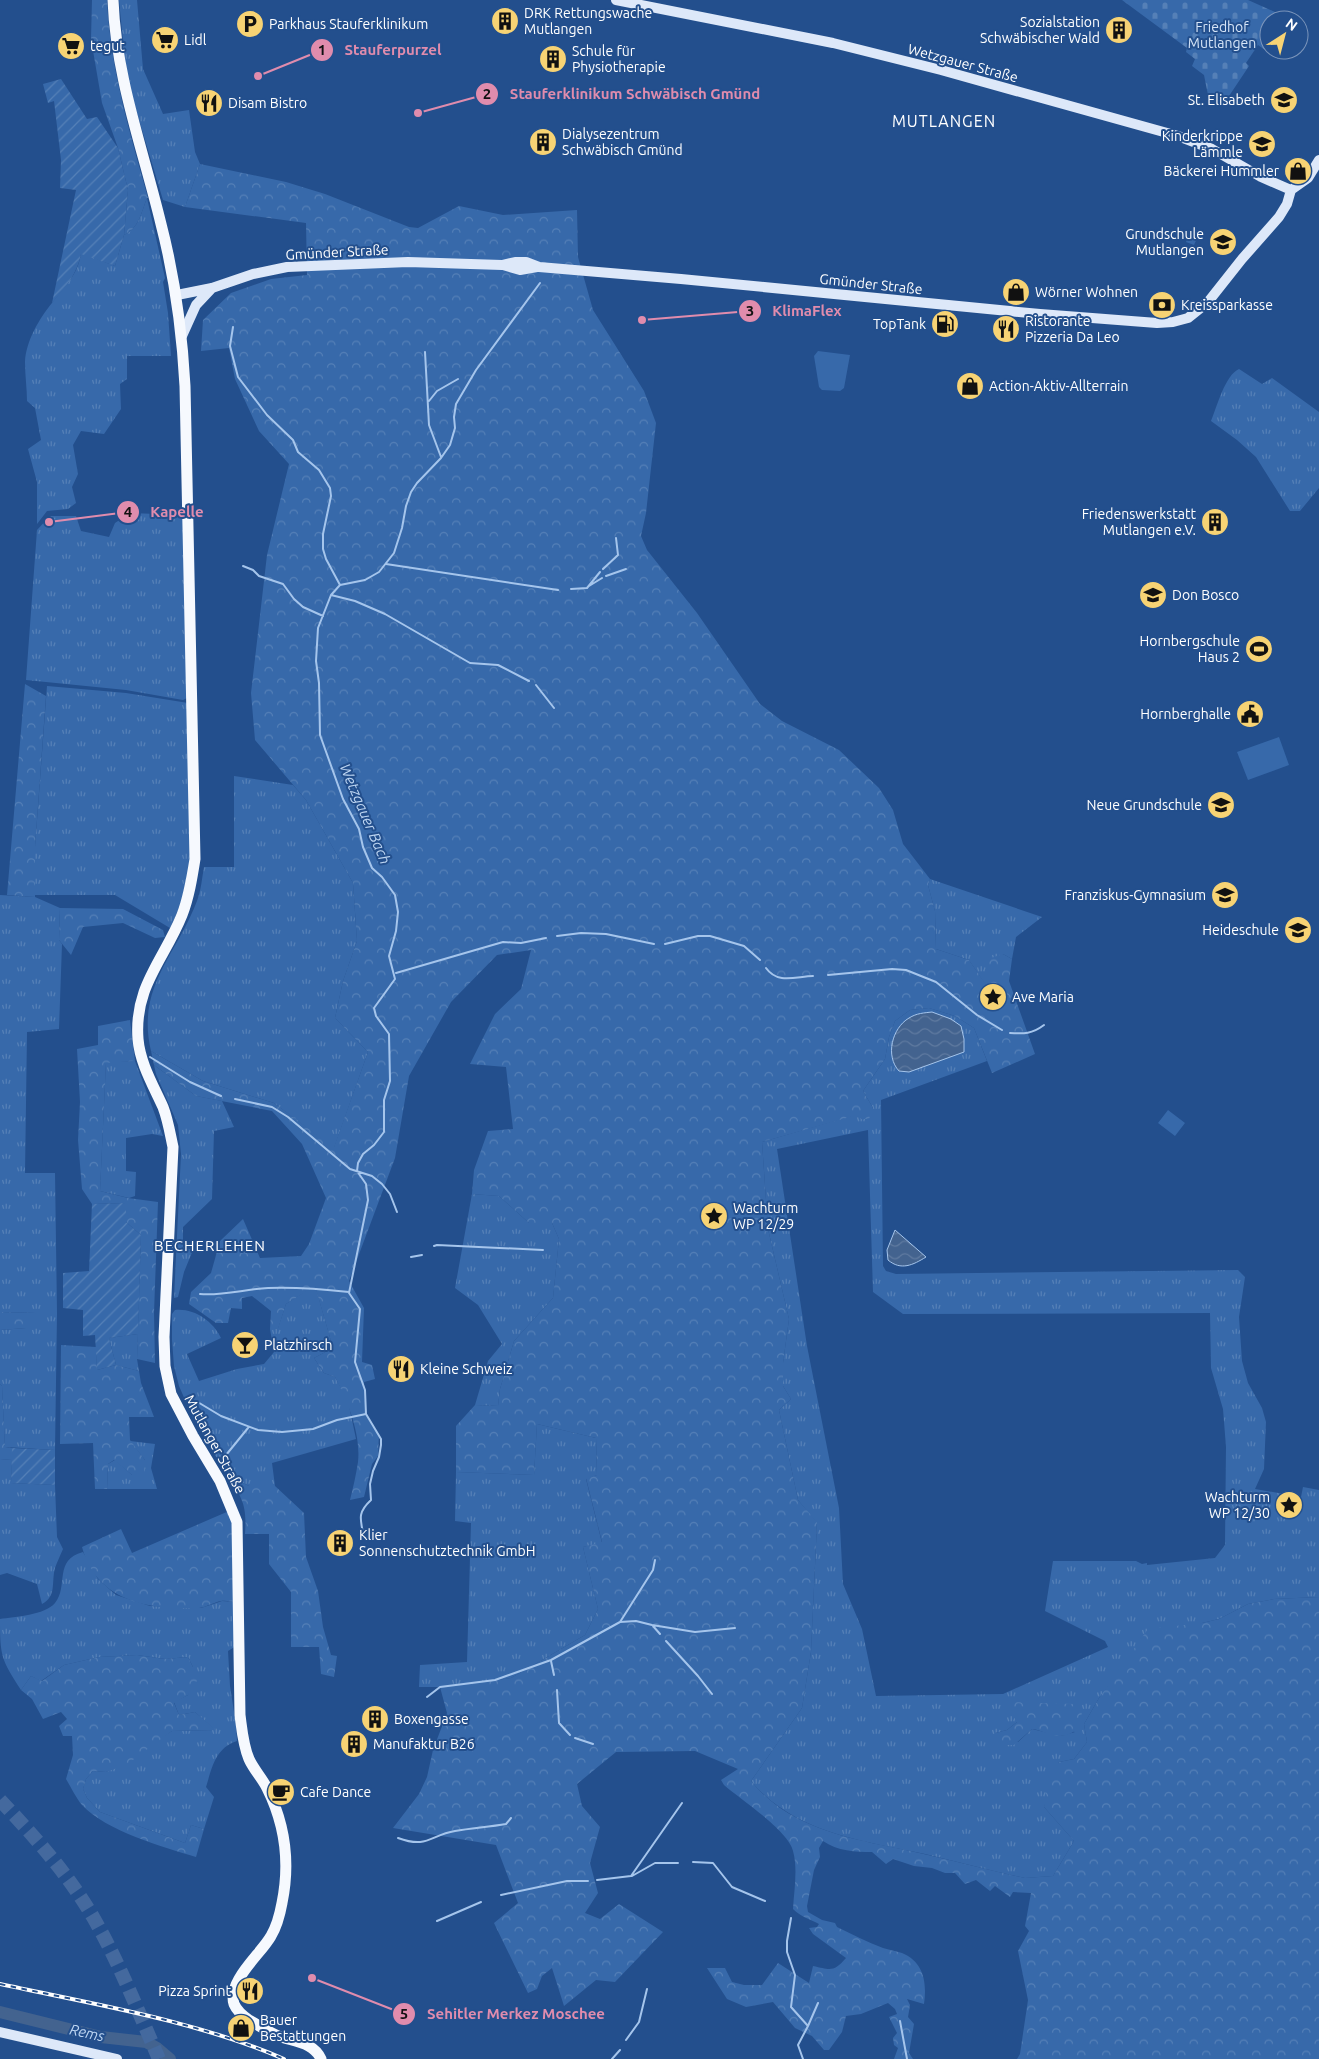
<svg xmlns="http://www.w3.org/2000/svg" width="1319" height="2059" viewBox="0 0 1319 2059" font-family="Ubuntu,sans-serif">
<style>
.grass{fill:url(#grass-tufts);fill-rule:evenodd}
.forest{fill:url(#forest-crowns)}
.cemetery{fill:url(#cemetery-stones)}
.park{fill:#3769aa}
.garden{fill:url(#garden-furrows)}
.water{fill:url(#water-waves);stroke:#a5c5ec}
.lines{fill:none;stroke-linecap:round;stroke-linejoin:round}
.stream{stroke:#a5c5ec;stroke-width:2}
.river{stroke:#43638f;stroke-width:12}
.highway-tunnel{stroke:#44699e;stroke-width:14;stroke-dasharray:14 7;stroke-linecap:butt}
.secondary{stroke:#dde8f9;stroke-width:10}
.primary{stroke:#f6f9fe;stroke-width:11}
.rail-casing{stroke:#fff;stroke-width:4}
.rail{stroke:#234f8d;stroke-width:2;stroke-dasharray:5.5;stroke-linecap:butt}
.labels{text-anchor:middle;stroke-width:4;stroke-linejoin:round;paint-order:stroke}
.poi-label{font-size:14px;fill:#fff;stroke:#234f8d;text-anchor:start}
.park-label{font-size:14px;fill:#d6e5f8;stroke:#234f8d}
.street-label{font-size:14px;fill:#fff;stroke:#234f8d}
.water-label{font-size:15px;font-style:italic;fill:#bdd5f2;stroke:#234f8d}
.neighbourhood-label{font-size:15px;letter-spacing:1px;fill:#fff;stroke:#234f8d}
.quarter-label{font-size:16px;letter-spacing:1px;fill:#fff;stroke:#234f8d}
.leader{fill:none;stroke:#e08cad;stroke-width:2}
.callout-dot{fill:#e08cad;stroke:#234f8d;stroke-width:2}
.mark-label{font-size:15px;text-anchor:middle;font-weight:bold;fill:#111}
.callout-label{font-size:15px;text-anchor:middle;font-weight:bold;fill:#e08cad;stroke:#234f8d;stroke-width:4;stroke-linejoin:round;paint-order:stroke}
</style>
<defs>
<pattern id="grass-tufts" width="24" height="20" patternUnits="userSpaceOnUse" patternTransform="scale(1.25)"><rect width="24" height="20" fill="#3769aa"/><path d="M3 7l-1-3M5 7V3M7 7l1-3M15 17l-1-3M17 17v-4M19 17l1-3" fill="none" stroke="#5580b7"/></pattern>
<pattern id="forest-crowns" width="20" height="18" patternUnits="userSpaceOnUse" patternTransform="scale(1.25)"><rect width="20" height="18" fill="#3769aa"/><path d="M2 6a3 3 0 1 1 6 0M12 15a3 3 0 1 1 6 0" fill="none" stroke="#5580b7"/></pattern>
<pattern id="cemetery-stones" width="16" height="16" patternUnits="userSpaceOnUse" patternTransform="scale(1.25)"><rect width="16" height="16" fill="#3769aa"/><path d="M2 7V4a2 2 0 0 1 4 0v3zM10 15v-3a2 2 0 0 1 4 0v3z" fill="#5580b7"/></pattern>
<pattern id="garden-furrows" width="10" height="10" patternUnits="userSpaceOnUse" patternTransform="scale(1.25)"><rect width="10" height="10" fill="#3769aa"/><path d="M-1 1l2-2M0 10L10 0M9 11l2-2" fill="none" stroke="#5580b7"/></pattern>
<pattern id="water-waves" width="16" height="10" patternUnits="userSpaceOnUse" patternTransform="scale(1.25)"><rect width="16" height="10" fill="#43638f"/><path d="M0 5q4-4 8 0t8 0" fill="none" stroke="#5f7aa0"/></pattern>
</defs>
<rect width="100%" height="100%" fill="#234f8d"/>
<path class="grass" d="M 119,0 L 137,0 L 143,69 L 163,114 L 189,110 L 195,152 L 200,164 L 185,207 L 163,200 L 131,93 L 125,61 Z
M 147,198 L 165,278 L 163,282 L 168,313 L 171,356 L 127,356 L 127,379 L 120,384 L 121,409 L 104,434 L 81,431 L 73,445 L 78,474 L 72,487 L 76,503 L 68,509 L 47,511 L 37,524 L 37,482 L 28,449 L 41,440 L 35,408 L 27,401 C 27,389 25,375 25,362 C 26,341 39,319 52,303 C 65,286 78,275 81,253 L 115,266 L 124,235 C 139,228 141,213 147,198 Z
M 1239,369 L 1262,384 L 1272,378 L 1319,412 L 1319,488 L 1300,511 L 1290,511 L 1256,457 L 1237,440 L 1211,421 C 1217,407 1225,375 1239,369 Z
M 130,513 L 184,515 L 187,698 L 183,700 L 126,690 L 26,680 L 37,530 L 50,516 L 76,516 L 81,531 L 109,537 L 115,523 Z
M 47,686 L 126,693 L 188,703 L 191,860 L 180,906 L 170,928 L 115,895 L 35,895 L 35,847 Z
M 234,776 L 293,785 L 306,800 L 353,883 L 357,941 L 343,981 L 335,1018 L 368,1052 L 334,1148 L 274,1103 L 203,1081 L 151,1051 C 136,987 176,956 197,901 C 201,891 202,878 204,867 L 234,867 Z
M 930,879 L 1042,917 L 1016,937 L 1012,959 L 1003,954 L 989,990 L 969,960 L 936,949 L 935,911 L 928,885 Z
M 0,895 L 35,897 L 60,908 L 59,940 L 62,944 L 59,1029 L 27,1032 L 25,1173 L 55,1173 L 57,1313 L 55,1450 L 5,1447 L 2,1386 L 0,1384 L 0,1330 L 26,1328 L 36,1313 L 0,1312 Z
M 929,1008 L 955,1016 L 974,1028 L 987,1061 L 881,1100 L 883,1266 L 886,1271 L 896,1274 L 1238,1270 L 1245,1277 L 1239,1317 L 1242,1361 L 1248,1383 L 1262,1408 L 1266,1422 L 1264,1469 L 1255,1489 L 1301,1497 L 1303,1487 L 1319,1490 L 1319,1597 L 1274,1599 L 1248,1604 L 1219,1619 L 1202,1623 L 1123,1667 L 1099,1698 L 1084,1724 L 1087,1742 L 1074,1759 L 1059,1762 L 1044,1807 L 1074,1841 L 1053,1876 L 1025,1878 C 992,1871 959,1862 925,1854 C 863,1841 794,1833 751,1781 L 802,1708 L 811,1652 L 817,1523 L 798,1500 L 779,1410 L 791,1399 L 783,1386 L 783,1363 L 789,1319 L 768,1229 L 762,1142 L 858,1114 L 862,1119 L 873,1108 L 863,1091 L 885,1059 L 889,1037 L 895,1021 L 910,1010 ZM 868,1130 L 873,1292 L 903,1314 L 1210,1313 L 1211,1368 L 1223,1409 L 1226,1447 L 1225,1545 L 1215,1558 L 1147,1565 L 1147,1563 L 1142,1564 L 1136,1561 L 1053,1561 L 1045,1611 L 1105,1641 L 1108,1647 L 1003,1694 L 876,1696 L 862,1629 L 843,1584 L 839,1508 L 807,1346 L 777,1149 ZM 1017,1722 L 1075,1732 L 1061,1736 L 1032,1729 L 1018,1742 L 995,1740 L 995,1733 L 1007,1730 Z
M 135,1061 L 163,1136 L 152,1134 L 126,1138 L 126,1171 L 136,1172 L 135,1196 L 129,1198 L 100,1191 L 106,1062 Z
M 154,1065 L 196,1096 L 222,1101 L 234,1127 L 214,1131 L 212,1199 L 183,1227 L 183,1247 L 193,1250 L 184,1272 L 178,1297 L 174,1298 L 181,1154 L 178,1125 L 156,1074 Z
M 472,1194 L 499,1196 L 529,1223 L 552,1223 L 559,1239 L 553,1298 L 514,1341 L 500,1389 L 498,1406 L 475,1405 L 488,1361 L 502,1344 L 478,1305 L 455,1288 Z
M 315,1285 L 333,1348 L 314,1358 L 324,1373 L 335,1377 L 348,1401 L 356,1439 L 272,1463 L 275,1486 L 249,1486 L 227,1475 L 193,1418 L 179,1386 L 174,1366 L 172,1340 L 172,1314 L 175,1310 C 194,1308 213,1321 221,1338 L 187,1354 L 199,1381 L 237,1369 L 264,1364 L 274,1352 L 270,1329 L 278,1328 L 286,1304 Z
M 138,1334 L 137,1359 L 139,1371 L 116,1365 L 109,1338 Z
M 537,1424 L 596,1438 L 597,1475 L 586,1479 L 602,1543 L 583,1547 L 598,1609 L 585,1635 L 511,1678 L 440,1687 L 419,1687 L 420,1665 L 467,1662 L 471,1523 L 455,1521 L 456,1472 L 534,1475 Z
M 130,1441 L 155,1444 L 151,1468 L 157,1489 L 107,1489 L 108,1464 L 115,1460 L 132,1475 L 145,1460 Z
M 0,1459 L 12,1460 L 11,1483 L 55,1485 L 57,1537 L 63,1549 C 60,1556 57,1562 55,1568 C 51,1583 57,1596 42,1604 L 37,1584 L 7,1573 L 0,1575 Z
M 83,1552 L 98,1579 L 116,1595 L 150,1606 L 201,1608 L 222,1601 L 236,1602 L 236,1646 L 228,1651 L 230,1686 L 236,1725 L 237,1741 C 215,1748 212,1768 206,1787 L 214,1797 L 204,1829 L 191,1825 L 185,1843 L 100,1812 L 87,1798 L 83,1789 L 86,1779 L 93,1771 L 106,1772 L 172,1731 L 215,1730 L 195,1712 L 179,1715 L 174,1702 L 188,1695 L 193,1667 L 188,1657 L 165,1659 L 137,1655 L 99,1657 L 64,1665 L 41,1681 L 31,1676 L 21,1690 C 1,1659 0,1656 0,1619 C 15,1617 45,1615 55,1603 C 69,1586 53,1560 83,1552 Z"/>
<path class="forest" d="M 92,0 L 107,0 C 110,68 130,133 148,198 L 147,198 C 141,213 139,228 124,235 L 128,190 L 118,148 L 102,103 L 91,39 Z
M 200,164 L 286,182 L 325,194 L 409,227 L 418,228 L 459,206 L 503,215 L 577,210 L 578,257 L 593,310 L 644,391 L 656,423 L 646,513 L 641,536 L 647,550 L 697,613 L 760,704 L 782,721 L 839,750 L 879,788 L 893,810 L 903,844 L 930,879 L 928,885 L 935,911 L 936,949 L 969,960 L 989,989 L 985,960 L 1003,954 L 1012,959 L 1009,981 L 1035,1054 L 992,1073 L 974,1028 L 955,1016 L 929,1008 L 910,1010 L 895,1021 L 889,1037 L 885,1059 L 863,1091 L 873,1108 L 869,1119 L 862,1119 L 857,1115 L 762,1142 L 768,1229 L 789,1319 L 783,1363 L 783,1386 L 791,1399 L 779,1410 L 798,1500 L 817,1522 L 811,1652 L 802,1708 L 751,1781 C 795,1835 865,1840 928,1855 C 960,1862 992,1871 1025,1878 L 1053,1876 L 1074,1841 L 1044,1807 L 1047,1781 L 1059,1762 L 1074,1759 L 1087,1742 L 1084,1724 L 1099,1698 L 1148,1629 L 1202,1623 L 1219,1619 L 1248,1604 L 1274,1599 L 1319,1597 L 1319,2059 L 1017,2059 L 1020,2054 L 1028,2000 L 1018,1951 L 1029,1931 L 1025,1926 L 1031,1893 L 1013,1892 L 1010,1897 L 995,1886 L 990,1891 L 976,1880 L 965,1884 L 955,1873 L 945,1873 L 932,1868 L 914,1866 L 893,1859 L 886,1864 L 872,1852 C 856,1852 837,1851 823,1841 L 819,1848 L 820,1857 L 814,1870 L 807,1906 L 808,1912 L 822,1920 L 835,1923 L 837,1927 C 852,1934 867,1942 883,1948 C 889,1950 896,1951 902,1953 C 924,1962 927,1983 924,2004 L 907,1999 L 910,2005 L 908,2017 L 914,2024 L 909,2053 L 913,2059 L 894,2059 L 898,2048 L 894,2045 L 893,2038 L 897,2033 L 889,2017 L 897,2014 L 895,2009 L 888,2003 L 861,2014 L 846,2016 L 842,2032 L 829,2050 L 824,2050 L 812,2036 L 795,2028 L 773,2002 L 746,2007 L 727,1999 L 707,1968 L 725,1968 L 732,1982 L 744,1985 L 762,1985 L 778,1963 L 809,1983 L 813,1966 C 831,1970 834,1972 846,1958 L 813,1934 L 809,1928 L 817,1927 L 819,1924 C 810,1919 801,1917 793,1909 C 794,1891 798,1869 793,1851 C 789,1831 740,1799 724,1785 L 721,1780 L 738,1769 L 695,1751 L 616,1752 L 577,1784 L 582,1806 L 600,1827 L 590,1863 L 598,1893 L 585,1913 L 600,1919 L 619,1904 L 663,1932 L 615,1982 L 596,1980 L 564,2006 L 552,1968 L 542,1976 L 537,1989 L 528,1993 L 494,1923 L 518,1903 L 496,1845 L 393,1828 L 419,1794 L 427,1777 L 433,1750 L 447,1713 L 440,1687 L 511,1678 L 585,1635 L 598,1609 L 583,1547 L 602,1542 L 586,1478 L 597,1475 L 596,1438 L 537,1424 L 534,1475 L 456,1472 L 456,1426 L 475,1405 L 498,1406 L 500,1389 L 514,1341 L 553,1298 L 559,1239 L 552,1223 L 529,1223 L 499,1196 L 472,1194 L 474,1170 L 488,1131 L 513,1129 L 506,1067 L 470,1064 L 495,1014 L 521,989 L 531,950 L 497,955 L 451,1002 L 409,1076 L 395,1158 L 349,1281 L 364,1308 L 362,1362 L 372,1365 L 375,1379 L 364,1382 C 365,1402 364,1420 379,1434 L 378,1456 L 372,1464 L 364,1497 L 350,1500 C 353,1488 356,1475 358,1462 C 361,1434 348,1402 335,1377 L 324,1373 L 314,1358 L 333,1348 L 315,1286 L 286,1304 L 278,1329 L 270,1329 L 271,1311 L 252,1296 L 242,1298 L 242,1309 L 231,1308 L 228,1323 L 216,1323 L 189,1304 L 191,1292 L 211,1273 L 220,1241 L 243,1219 L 260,1258 L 301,1256 L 309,1244 L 326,1198 L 302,1144 L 272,1111 L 196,1096 L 154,1065 L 151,1051 L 203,1081 L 274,1103 L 334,1147 L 368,1052 L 335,1018 L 343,981 L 357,941 L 353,883 L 306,800 L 255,740 L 251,693 L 267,555 L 289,464 L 259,431 L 235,379 L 229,348 L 201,351 L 203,320 L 231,293 L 271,279 L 307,275 L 306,223 L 185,207 Z
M 25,684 L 46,696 L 35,847 L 35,897 L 7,895 Z
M 60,908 L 123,909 L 163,930 L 165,937 L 155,938 L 123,923 L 83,927 L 71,955 L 59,940 Z
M 130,1020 L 135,1061 L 106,1063 L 100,1191 L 128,1198 L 158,1202 L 154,1313 L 155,1363 L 137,1359 L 141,1235 L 126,1222 L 125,1203 L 92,1204 L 82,1189 L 78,1140 L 80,1102 L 77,1049 L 98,1045 L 98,1026 Z
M 0,1312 L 36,1313 L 35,1330 L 26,1328 L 0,1330 Z
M 61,1345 L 96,1347 L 97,1370 L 116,1365 L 139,1371 L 141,1383 L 154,1417 L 129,1417 L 130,1440 L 145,1460 L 144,1474 L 132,1475 L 114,1460 L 108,1464 L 107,1489 L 95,1489 L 93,1443 L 60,1444 Z
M 0,1384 L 2,1386 L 5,1447 L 12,1448 L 12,1460 L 0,1459 Z
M 227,1475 L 249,1486 L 275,1486 L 304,1513 L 306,1557 L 318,1591 L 323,1627 L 331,1655 L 337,1656 L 334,1677 L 321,1674 L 319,1647 L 291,1647 L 291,1592 L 269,1564 L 269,1534 L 245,1534 C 247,1505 243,1499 227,1475 Z
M 229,1511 L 236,1538 L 236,1602 C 232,1602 226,1600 221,1601 C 214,1602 207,1607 199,1608 C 149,1610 97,1602 82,1547 L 121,1529 L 132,1553 Z
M 137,1655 L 165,1659 L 188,1657 L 193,1667 L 200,1676 L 188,1695 L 174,1703 L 179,1715 L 195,1712 L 216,1730 L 172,1731 L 126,1765 L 106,1772 L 93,1771 L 86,1779 L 83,1789 L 87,1798 L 100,1812 L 185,1843 L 191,1825 L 204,1829 L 196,1857 C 163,1847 106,1831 82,1805 C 76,1798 71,1787 66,1779 L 73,1755 L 72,1736 L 63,1736 L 59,1726 L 67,1719 L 61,1712 L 43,1719 L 32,1699 L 21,1690 L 31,1676 L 42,1681 L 64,1665 L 99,1657 Z
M 1012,1702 L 1074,1704 L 1082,1708 C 1082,1722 1077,1736 1060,1736 C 1051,1736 1041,1730 1032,1729 L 1014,1745 L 1001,1745 L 994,1740 L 995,1733 L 1007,1730 L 1017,1722 L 1013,1716 Z"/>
<path class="cemetery" d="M 1122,0 L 1248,0 L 1275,12 L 1284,20 L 1269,20 L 1269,50 L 1285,50 L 1278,59 L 1258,45 L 1246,63 L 1249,66 L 1225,102 L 1210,105 L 1204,75 L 1192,66 L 1195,59 L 1186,52 L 1187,48 Z"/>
<path class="park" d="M 1191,230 L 1199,234 L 1194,245 L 1186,242 Z
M 818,351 L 850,355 L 844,388 L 840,391 L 822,390 L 819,387 L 814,356 Z
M 1279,737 L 1289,765 L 1248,780 L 1237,752 Z
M 1168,1110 L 1185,1123 L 1175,1136 L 1158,1123 Z"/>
<path class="garden" d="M 61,79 L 87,119 L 97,117 L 118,148 L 128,190 L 124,235 L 115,266 L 81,254 C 77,274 66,287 52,303 L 76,190 L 60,188 L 61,160 L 54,101 L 48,103 L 43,84 Z
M 126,1203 L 126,1222 L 141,1235 L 138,1334 L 109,1338 L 116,1365 L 97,1370 L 95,1335 L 83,1336 L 83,1310 L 63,1308 L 63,1273 L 89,1271 L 92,1204 Z
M 12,1448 L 55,1450 L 55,1485 L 11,1483 Z"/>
<path class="water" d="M 932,1012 L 951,1019 L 961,1026 L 964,1039 L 964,1052 L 909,1072 L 899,1071 C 885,1056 892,1028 909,1018 C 917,1013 924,1013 932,1012 Z
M 895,1230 L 926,1257 C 913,1265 901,1271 888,1260 L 887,1250 Z"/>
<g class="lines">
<path class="stream" d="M 233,327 L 230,346 L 238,377 L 267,415 L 293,440 L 298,452 L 319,470 L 330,488 L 331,496 L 323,534 L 323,549 L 326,559 L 340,585
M 425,352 L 429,425 L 441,457
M 429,401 L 437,391 L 458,379
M 386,564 L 558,590
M 243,566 L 253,570 L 259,576 L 283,584 L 294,599 L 303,607 L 323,616
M 603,569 L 618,555 L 616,538
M 606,576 L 626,569
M 589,586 L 602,578
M 571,589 L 587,588 L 600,572
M 331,595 L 355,601 L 385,614 L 470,663 L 498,665 L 529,681
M 536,685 L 554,708
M 557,936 L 581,933 L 606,934 L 654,944
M 665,944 L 698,936 L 710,936 L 744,946 L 760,960
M 766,968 C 778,985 797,976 813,976
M 396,973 L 503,942 L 521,943 L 546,938
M 828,975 L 892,969 L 906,970 L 936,982 L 977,1015 L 1002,1030
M 1010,1033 C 1024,1034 1032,1034 1044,1025
M 150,1057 L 190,1082 L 221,1096
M 235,1099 L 272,1107 L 288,1117 L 350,1169 L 372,1176 L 382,1184 L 390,1194 L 397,1212
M 434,1246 L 437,1245 L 543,1250
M 411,1257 L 422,1255
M 200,1294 C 223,1296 245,1289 268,1288 C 296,1287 322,1289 349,1292
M 196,1401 L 221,1416 L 258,1430 L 282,1432 L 313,1429 L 337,1420 L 366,1414
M 226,1455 L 248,1428
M 364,1538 C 361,1520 356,1514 371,1500 L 370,1484 L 373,1471 L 379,1457 L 381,1445 L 381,1439 L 366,1414 L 365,1390 L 355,1362 L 360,1309 L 349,1293 L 368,1200 L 366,1184 L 357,1171 L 358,1163 L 363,1154 L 374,1145 L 384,1132 L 384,1100 L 390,1081 L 389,1034 L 376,1016 L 374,1008 L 395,979 L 389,956 L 396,931 L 398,912 L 395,895 L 382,877 L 372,868 L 363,847 L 359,829 L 343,799 L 320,735 L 319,683 L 316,661 L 318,628 L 331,595 L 340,585 L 365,580 L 379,572 L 394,553 L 402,528 L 406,506 L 411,492 L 417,483 L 441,458 L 450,445 L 455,428 L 454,417 L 456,404 L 476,370 L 540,283
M 620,1622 L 653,1570 L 655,1560
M 653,1626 L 660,1634
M 666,1641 L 698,1676 L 712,1694
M 551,1661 L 554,1675
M 557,1690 L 559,1723 L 570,1735
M 427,1697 L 440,1687 L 495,1680 L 551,1660 L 620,1622 L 636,1621 L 652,1625 L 695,1632 L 735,1628
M 575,1738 L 593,1744
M 398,1838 C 428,1849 430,1835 455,1831 C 472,1828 489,1827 506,1824 L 511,1818
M 693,1862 L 713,1863 L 732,1887 L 765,1901
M 632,1876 L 655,1863 L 678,1863
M 597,1880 L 631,1876 L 682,1803
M 501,1895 L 567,1881 L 588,1881
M 791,1918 L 787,1941 L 787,1952 L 795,1975 L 791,2007 L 808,2026 L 798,2045 L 803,2059
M 437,1921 L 481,1902
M 900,2021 L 907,2059
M 808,2026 L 818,2003
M 626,2040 L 639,2022 L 647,1989
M 612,2059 L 620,2050"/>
<path class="river" d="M 0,2012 L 101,2037 L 146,2042 L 157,2048 L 170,2059"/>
<path class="highway-tunnel" d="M 0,1800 C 34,1836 68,1874 93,1917 C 119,1962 138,2011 159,2059"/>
<path class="secondary" d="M 616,0 L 833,43 L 941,70 L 1178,136 L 1212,149 L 1261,177 L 1291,190
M 503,265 L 520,270 L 537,267
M 177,295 L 212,288 L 253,274 L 287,267 L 408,262 L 502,265 L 515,262 L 526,262 L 539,267 L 681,279 L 1040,314 L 1157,323 L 1173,322 L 1188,318 L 1208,302 L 1242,259 L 1279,217 L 1287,204 L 1291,190 L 1308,178 L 1319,160
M 182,336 L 196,305 L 212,288
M 0,2032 L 117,2059"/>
<path class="primary" d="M 113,0 C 116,78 143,149 161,224 C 175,278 182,330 185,386 L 195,859 C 192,878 189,897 182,915 C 164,960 134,986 138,1039 C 140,1063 153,1085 163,1107 C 168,1120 170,1133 173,1147 L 164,1337 L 165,1366 L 171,1394 L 193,1436 L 220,1481 L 237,1522 L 240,1715 C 242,1730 243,1745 249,1759 C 254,1770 262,1778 267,1788 C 285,1824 290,1864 282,1903 C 280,1914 277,1926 271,1936 C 261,1954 227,1981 234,2004 C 237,2011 243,2016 249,2020 C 258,2025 267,2031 276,2035 C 292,2042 313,2041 321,2059"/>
<g class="rail-casing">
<path id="rail" d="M 0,1984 C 93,2004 197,2021 284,2059"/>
</g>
<use href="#rail" class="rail"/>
</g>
<defs>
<g id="building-disc" transform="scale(1.4375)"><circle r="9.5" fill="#f7d374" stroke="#234f8d"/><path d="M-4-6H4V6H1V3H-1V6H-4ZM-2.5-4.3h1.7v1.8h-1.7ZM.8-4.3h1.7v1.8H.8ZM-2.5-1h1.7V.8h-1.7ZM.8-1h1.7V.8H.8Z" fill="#111"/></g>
<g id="parking-disc" transform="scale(1.4375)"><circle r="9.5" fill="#f7d374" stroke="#234f8d"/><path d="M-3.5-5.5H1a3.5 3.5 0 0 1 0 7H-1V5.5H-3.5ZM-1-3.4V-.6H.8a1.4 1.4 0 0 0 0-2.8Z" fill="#111"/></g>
<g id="supermarket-disc" transform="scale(1.4375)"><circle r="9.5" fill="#f7d374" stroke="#234f8d"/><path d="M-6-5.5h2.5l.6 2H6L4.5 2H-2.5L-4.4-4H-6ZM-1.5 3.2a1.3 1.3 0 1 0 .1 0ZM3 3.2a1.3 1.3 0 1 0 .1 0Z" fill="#111"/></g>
<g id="school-disc" transform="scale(1.4375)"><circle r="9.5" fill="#f7d374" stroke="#234f8d"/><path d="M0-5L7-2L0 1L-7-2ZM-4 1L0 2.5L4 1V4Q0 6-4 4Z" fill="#111"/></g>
<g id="restaurant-disc" transform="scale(1.4375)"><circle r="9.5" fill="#f7d374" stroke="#234f8d"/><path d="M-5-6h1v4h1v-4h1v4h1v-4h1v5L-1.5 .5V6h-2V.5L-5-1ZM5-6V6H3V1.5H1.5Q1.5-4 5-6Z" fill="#111"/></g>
<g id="shop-disc" transform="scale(1.4375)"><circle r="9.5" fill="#f7d374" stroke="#234f8d"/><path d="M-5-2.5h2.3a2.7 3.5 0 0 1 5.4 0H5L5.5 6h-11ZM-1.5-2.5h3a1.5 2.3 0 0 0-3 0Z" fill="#111"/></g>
<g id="bank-disc" transform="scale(1.4375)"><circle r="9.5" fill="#f7d374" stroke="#234f8d"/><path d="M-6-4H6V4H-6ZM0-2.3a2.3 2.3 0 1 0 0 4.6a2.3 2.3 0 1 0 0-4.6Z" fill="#111"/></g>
<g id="fuel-disc" transform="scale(1.4375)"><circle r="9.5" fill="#f7d374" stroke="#234f8d"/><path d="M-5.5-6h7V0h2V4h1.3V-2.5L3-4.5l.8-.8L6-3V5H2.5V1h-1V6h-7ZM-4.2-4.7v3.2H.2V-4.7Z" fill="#111"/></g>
<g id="stadium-disc" transform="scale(1.4375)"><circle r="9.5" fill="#f7d374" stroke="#234f8d"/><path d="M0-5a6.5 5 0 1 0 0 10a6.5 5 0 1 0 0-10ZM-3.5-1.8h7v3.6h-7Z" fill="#111"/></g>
<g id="civic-disc" transform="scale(1.4375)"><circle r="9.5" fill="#f7d374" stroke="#234f8d"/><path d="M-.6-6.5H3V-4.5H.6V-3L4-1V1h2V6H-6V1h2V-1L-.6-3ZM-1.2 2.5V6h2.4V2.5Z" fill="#111"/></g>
<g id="sight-disc" transform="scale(1.4375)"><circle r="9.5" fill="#f7d374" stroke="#234f8d"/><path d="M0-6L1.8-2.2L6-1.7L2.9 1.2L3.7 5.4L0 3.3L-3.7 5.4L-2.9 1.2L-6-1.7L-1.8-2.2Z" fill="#111"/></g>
<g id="bar-disc" transform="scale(1.4375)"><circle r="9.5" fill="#f7d374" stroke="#234f8d"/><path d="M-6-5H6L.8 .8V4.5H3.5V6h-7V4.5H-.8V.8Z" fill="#111"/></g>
<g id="cafe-disc" transform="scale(1.4375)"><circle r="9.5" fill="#f7d374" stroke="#234f8d"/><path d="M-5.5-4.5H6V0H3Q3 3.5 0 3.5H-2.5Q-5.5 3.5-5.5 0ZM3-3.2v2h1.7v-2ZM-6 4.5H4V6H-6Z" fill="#111"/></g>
</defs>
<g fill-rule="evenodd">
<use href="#building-disc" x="505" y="21"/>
<use href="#parking-disc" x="250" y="24"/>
<use href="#building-disc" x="1119" y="30"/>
<use href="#supermarket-disc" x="165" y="40"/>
<use href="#supermarket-disc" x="71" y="46"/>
<use href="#building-disc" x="553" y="59"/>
<use href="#school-disc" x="1284" y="100"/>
<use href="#restaurant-disc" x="209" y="103"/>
<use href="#building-disc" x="543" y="142"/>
<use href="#school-disc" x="1262" y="144"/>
<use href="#shop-disc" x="1298" y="171"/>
<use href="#school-disc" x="1223" y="242"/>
<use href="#shop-disc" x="1016" y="292"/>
<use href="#bank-disc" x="1162" y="305"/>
<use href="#fuel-disc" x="945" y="324"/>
<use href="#restaurant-disc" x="1006" y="329"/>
<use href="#shop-disc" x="970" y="386"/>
<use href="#building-disc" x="1215" y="522"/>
<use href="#school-disc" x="1153" y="595"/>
<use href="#stadium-disc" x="1259" y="649"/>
<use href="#civic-disc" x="1250" y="714"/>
<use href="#school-disc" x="1221" y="805"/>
<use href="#school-disc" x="1225" y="895"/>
<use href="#school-disc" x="1298" y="930"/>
<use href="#sight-disc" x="993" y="997"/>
<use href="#sight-disc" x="714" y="1216"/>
<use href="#bar-disc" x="245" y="1345"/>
<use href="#restaurant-disc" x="401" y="1369"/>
<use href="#sight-disc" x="1289" y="1505"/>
<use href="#building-disc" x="340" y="1543"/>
<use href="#building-disc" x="375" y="1719"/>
<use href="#building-disc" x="354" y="1744"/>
<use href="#cafe-disc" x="281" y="1792"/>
<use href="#restaurant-disc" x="250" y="1991"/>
<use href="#shop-disc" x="241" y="2028"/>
</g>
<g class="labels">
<g class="poi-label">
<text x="524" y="18">DRK Rettungswache<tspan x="524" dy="16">Mutlangen</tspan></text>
<text x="1100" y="27" text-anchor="end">Sozialstation<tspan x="1100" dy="16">Schwäbischer Wald</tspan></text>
<text x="269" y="29">Parkhaus Stauferklinikum</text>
<text x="184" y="45">Lidl</text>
<text x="90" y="51">tegut</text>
<text x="572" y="56">Schule für<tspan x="572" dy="16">Physiotherapie</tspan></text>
<text x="1265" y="105" text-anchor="end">St. Elisabeth</text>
<text x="228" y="108">Disam Bistro</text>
<text x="562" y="139">Dialysezentrum<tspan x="562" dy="16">Schwäbisch Gmünd</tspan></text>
<text x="1243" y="141" text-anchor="end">Kinderkrippe<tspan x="1243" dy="16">Lämmle</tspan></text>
<text x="1279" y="176" text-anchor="end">Bäckerei Hummler</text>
<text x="1204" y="239" text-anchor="end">Grundschule<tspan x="1204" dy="16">Mutlangen</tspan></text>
<text x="1035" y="297">Wörner Wohnen</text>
<text x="1181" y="310">Kreissparkasse</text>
<text x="1025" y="326">Ristorante<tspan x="1025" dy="16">Pizzeria Da Leo</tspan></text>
<text x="926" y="329" text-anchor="end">TopTank</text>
<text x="989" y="391">Action-Aktiv-Allterrain</text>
<text x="1196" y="519" text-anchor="end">Friedenswerkstatt<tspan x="1196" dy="16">Mutlangen e.V.</tspan></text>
<text x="1172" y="600">Don Bosco</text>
<text x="1240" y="646" text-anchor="end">Hornbergschule<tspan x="1240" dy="16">Haus 2</tspan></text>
<text x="1231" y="719" text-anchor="end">Hornberghalle</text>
<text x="1202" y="810" text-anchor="end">Neue Grundschule</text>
<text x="1206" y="900" text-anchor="end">Franziskus-Gymnasium</text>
<text x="1279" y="935" text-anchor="end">Heideschule</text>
<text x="1012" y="1002">Ave Maria</text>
<text x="733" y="1213">Wachturm<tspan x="733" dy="16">WP 12/29</tspan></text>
<text x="264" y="1350">Platzhirsch</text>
<text x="420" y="1374">Kleine Schweiz</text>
<text x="1270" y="1502" text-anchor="end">Wachturm<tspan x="1270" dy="16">WP 12/30</tspan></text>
<text x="359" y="1540">Klier<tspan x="359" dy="16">Sonnenschutztechnik GmbH</tspan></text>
<text x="394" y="1724">Boxengasse</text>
<text x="373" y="1749">Manufaktur B26</text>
<text x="300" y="1797">Cafe Dance</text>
<text x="231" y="1996" text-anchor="end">Pizza Sprint</text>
<text x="260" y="2025">Bauer<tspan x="260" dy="16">Bestattungen</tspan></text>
</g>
<g class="park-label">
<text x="1222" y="32">Friedhof<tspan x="1222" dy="16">Mutlangen</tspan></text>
</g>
<g class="street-label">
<text transform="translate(963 63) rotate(15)" y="5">Wetzgauer Straße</text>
<text transform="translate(337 252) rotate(-3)" y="5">Gmünder Straße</text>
<text transform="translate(871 284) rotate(6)" y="5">Gmünder Straße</text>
<text transform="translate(215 1444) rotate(61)" y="5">Mutlanger Straße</text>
</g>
<g class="water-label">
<text transform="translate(365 814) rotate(67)" y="5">Wetzgauer Bach</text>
<text transform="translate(87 2033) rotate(12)" y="5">Rems</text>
</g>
<g class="neighbourhood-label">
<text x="210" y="1251">BECHERLEHEN</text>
</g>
<g class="quarter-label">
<text x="944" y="127">MUTLANGEN</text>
</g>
</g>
<path class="leader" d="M258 76L322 50M418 113L487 94M642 320L750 311M49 522L128 512M312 1978L404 2014"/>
<g class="callout-dot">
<circle cx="258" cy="76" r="5"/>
<circle cx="418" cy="113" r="5"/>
<circle cx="642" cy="320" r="5"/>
<circle cx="49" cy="522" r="5"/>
<circle cx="312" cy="1978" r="5"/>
<circle cx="322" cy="50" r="12"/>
<circle cx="487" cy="94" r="12"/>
<circle cx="750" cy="311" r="12"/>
<circle cx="128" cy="512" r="12"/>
<circle cx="404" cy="2014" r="12"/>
</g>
<g class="mark-label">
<text x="322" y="55">1</text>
<text x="487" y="99">2</text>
<text x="750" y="316">3</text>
<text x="128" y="517">4</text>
<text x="404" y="2019">5</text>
</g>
<g class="callout-label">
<text x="393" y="55">Stauferpurzel</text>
<text x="635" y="99">Stauferklinikum Schwäbisch Gmünd</text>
<text x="807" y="316">KlimaFlex</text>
<text x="177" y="517">Kapelle</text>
<text x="516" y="2019">Sehitler Merkez Moschee</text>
</g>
<g transform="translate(1284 35) rotate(36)"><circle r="24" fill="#234f8d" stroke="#7b95bb"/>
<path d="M0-4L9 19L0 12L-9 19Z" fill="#f7d374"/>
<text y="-8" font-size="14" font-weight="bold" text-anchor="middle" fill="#ffffff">N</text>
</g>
</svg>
